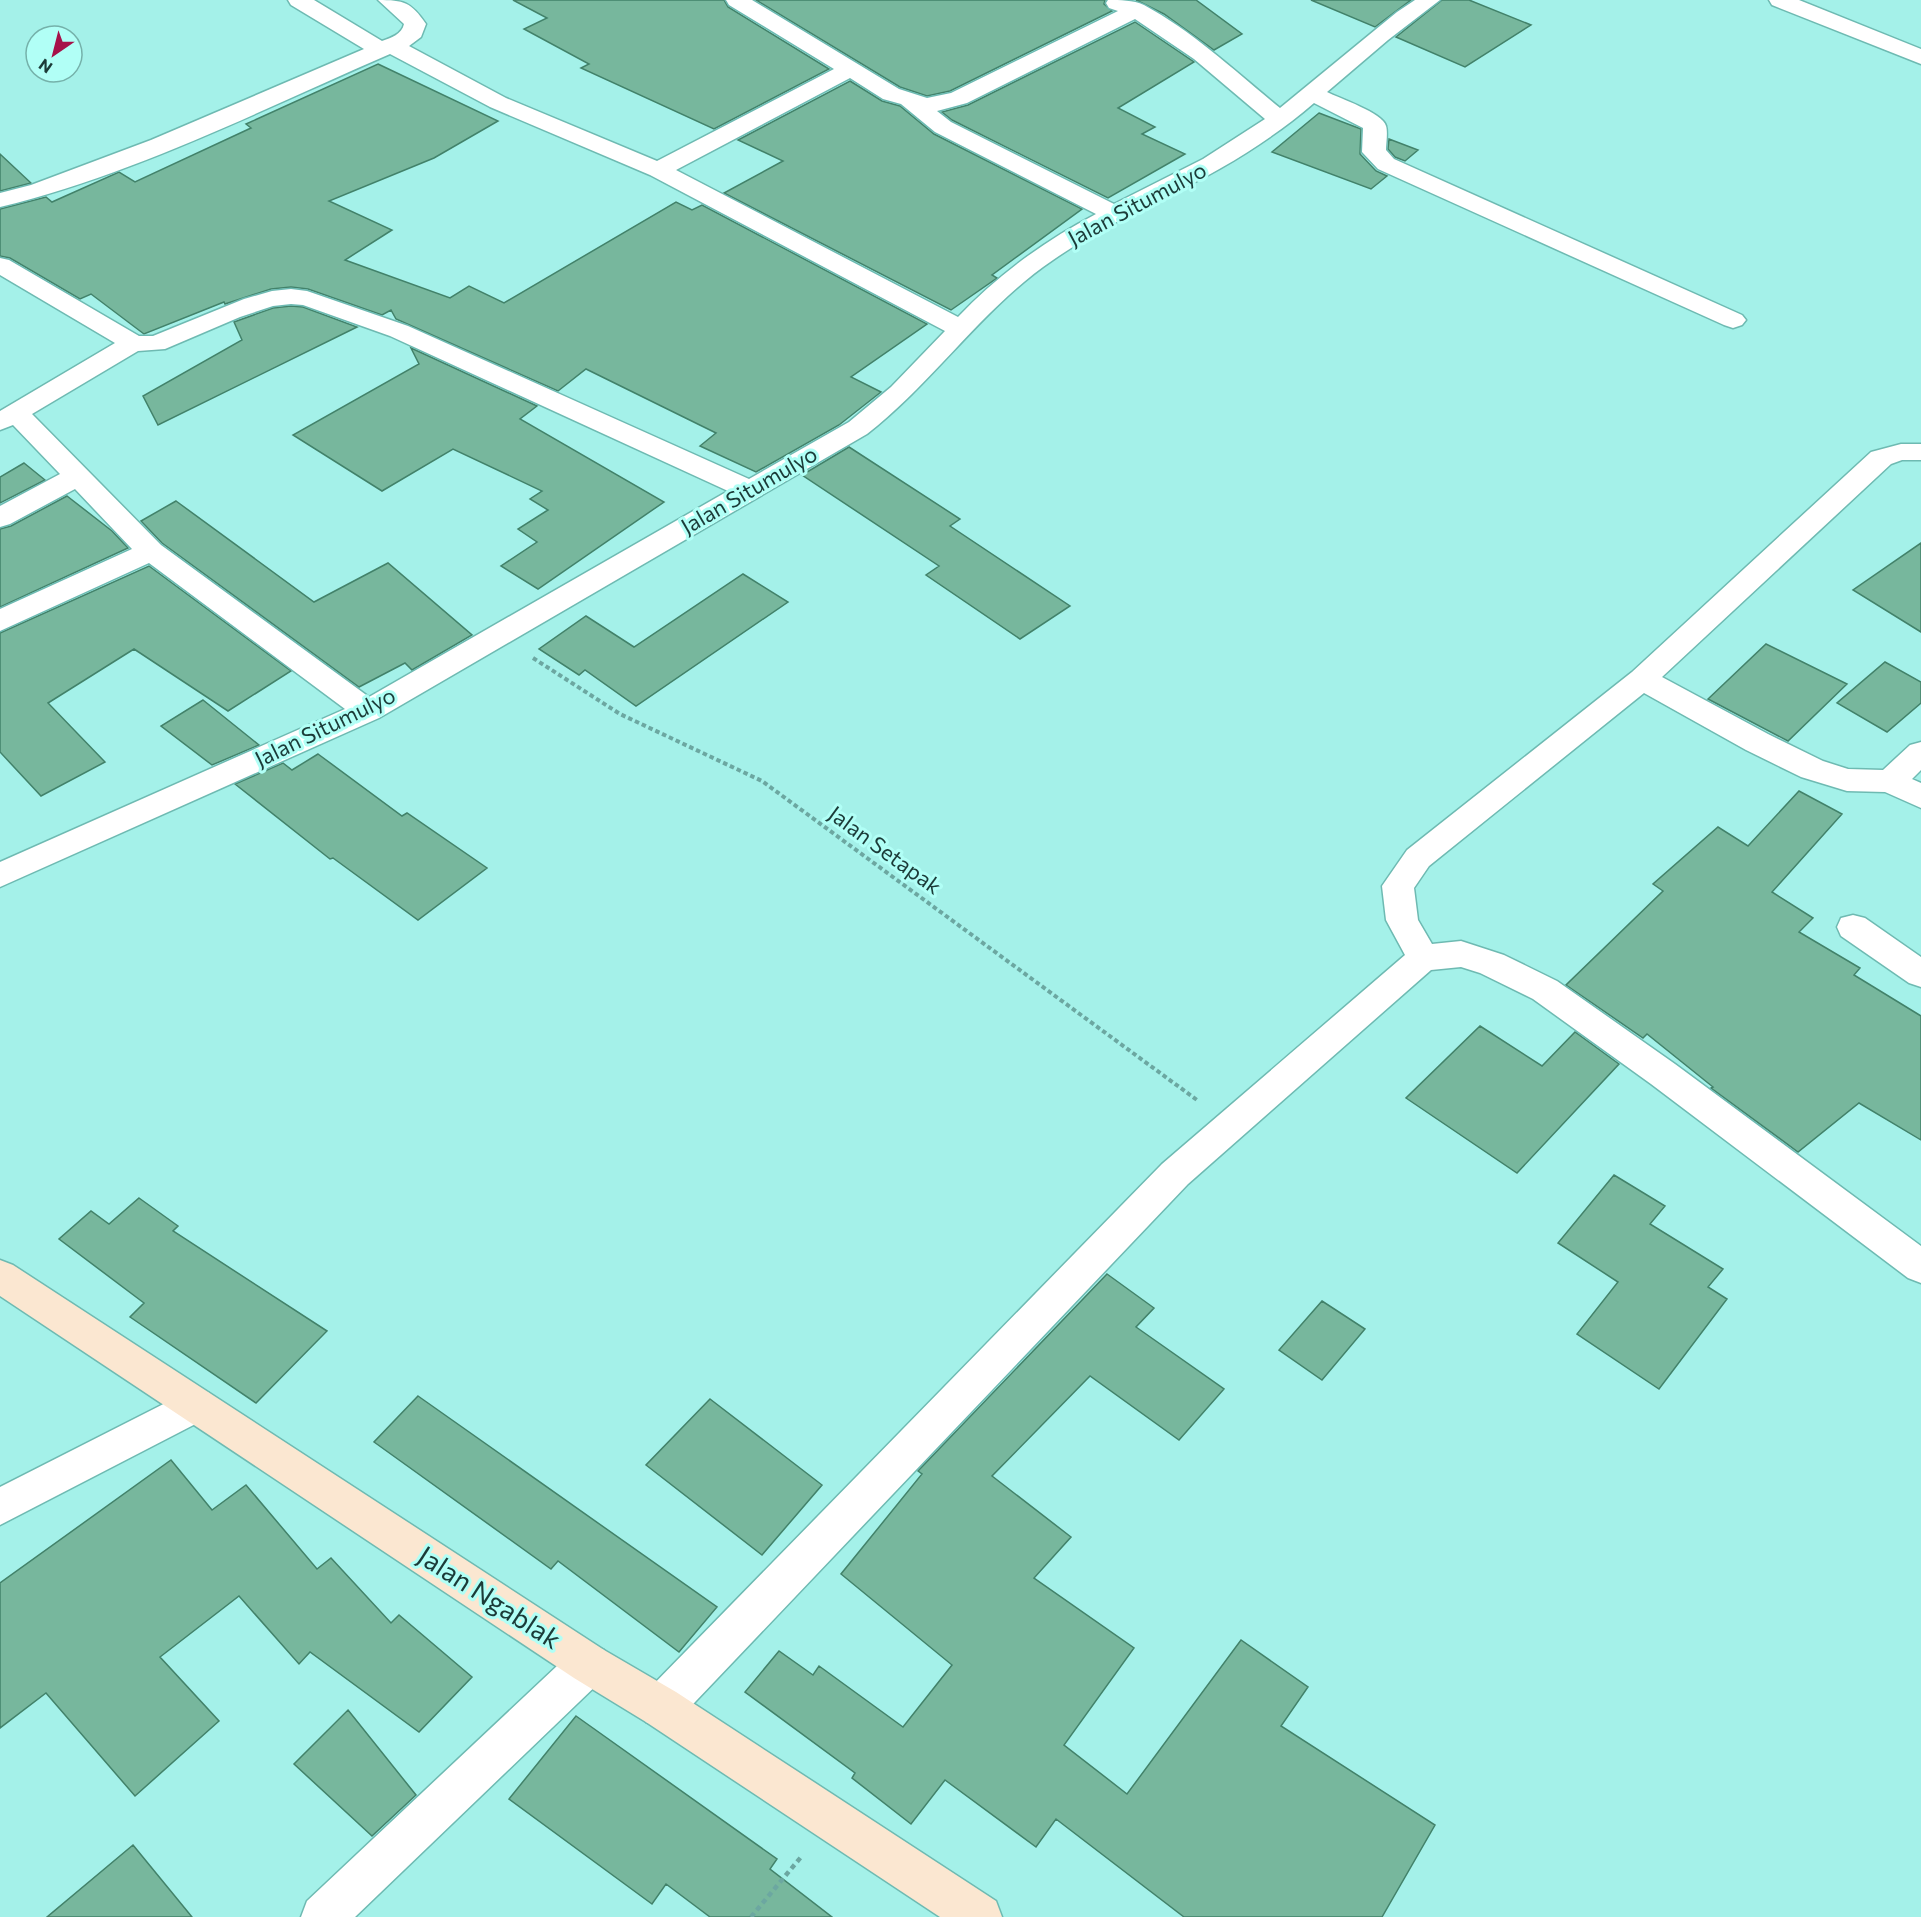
<svg xmlns="http://www.w3.org/2000/svg" width="1921" height="1917" viewBox="0 0 1921 1917" font-family="Commissioner,sans-serif">
<style>
.building{fill:#77b79d;stroke:#42826a;stroke-width:1.5}
.lines{fill:none;stroke-linecap:round;stroke-linejoin:round}
.street-casing{stroke:#6ebab2;stroke-width:3}
.secondary-casing{stroke:#6ebab2;stroke-width:3}
.path-far1{stroke:#6ca7a1;stroke-width:4;stroke-dasharray:4.5 3;stroke-linecap:butt}
.path{stroke:#6ca7a1;stroke-width:4.5;stroke-dasharray:5 4;stroke-linecap:butt}
.street{fill:#fff;fill-rule:evenodd}
.secondary{fill:#fbe7d1;fill-rule:evenodd}
.labels{text-anchor:middle;stroke-width:6;stroke-linejoin:round;paint-order:stroke}
.street-label{font-size:22px;fill:#1b3b38;stroke:#b1fff6}
.near-street-label{font-size:27px;fill:#1b3b38;stroke:#b1fff6}
</style>
<rect width="100%" height="100%" fill="#a4f1e9"/>
<path class="building" d="M 513,0 L 724,0 L 728,7 L 829,69 L 714,129 L 581,68 L 589,64 L 524,29 L 547,18 Z
M 756,0 L 1105,0 L 1104,4 L 1112,11 L 950,91 L 927,96 L 900,87 Z
M 1136,0 L 1196,0 L 1242,34 L 1214,50 L 1164,14 Z
M 1311,0 L 1411,0 L 1375,27 Z
M 1442,0 L 1469,0 L 1531,25 L 1465,67 L 1396,37 Z
M 1135,22 L 1194,62 L 1118,108 L 1155,127 L 1142,134 L 1185,154 L 1108,198 L 952,120 L 942,112 L 968,105 Z
M 378,64 L 498,121 L 434,158 L 329,201 L 392,230 L 345,260 L 450,298 L 469,286 L 504,303 L 676,202 L 692,210 L 702,205 L 927,324 L 851,377 L 881,392 L 839,425 L 756,472 L 700,446 L 716,433 L 586,369 L 558,391 L 396,319 L 391,310 L 382,315 L 308,289 L 291,287 L 271,289 L 225,304 L 224,302 L 144,334 L 91,294 L 80,299 L 10,258 L 0,256 L 0,209 L 46,197 L 52,202 L 119,172 L 135,182 L 251,128 L 246,124 Z
M 850,81 L 882,101 L 900,106 L 934,134 L 1082,209 L 992,275 L 997,278 L 951,310 L 724,193 L 783,161 L 738,140 Z
M 1319,113 L 1361,129 L 1360,154 L 1376,171 L 1387,176 L 1371,189 L 1272,152 Z
M 1389,139 L 1418,150 L 1405,161 L 1395,157 L 1388,149 Z
M 0,154 L 31,183 L 0,191 Z
M 291,306 L 303,307 L 357,327 L 158,425 L 143,396 L 242,340 L 234,322 L 273,308 Z
M 411,348 L 537,406 L 520,419 L 664,502 L 538,589 L 501,566 L 537,542 L 518,529 L 548,510 L 530,499 L 542,491 L 453,449 L 382,491 L 293,435 L 419,364 Z
M 849,447 L 960,519 L 950,526 L 1070,606 L 1020,639 L 926,575 L 939,566 L 802,475 Z
M 24,463 L 45,480 L 0,503 L 0,477 Z
M 67,496 L 112,531 L 128,548 L 0,607 L 0,529 L 11,526 Z
M 176,501 L 314,602 L 388,563 L 472,635 L 412,670 L 405,663 L 359,687 L 162,543 L 141,521 Z
M 1921,543 L 1921,632 L 1853,590 Z
M 149,566 L 291,671 L 228,711 L 134,649 L 48,703 L 105,762 L 41,796 L 0,752 L 0,633 Z
M 743,574 L 788,602 L 636,706 L 585,670 L 579,675 L 539,649 L 586,616 L 634,647 Z
M 1766,644 L 1847,684 L 1788,741 L 1708,699 Z
M 1885,662 L 1921,682 L 1921,703 L 1887,732 L 1837,703 Z
M 203,700 L 259,745 L 212,765 L 161,726 Z
M 318,754 L 402,816 L 407,813 L 487,868 L 418,920 L 333,858 L 330,859 L 235,784 L 283,763 L 292,770 Z
M 1799,791 L 1842,814 L 1772,892 L 1813,918 L 1799,932 L 1860,968 L 1854,975 L 1921,1016 L 1921,1140 L 1859,1103 L 1798,1152 L 1711,1088 L 1713,1087 L 1647,1034 L 1643,1038 L 1566,985 L 1663,891 L 1653,884 L 1718,827 L 1748,846 Z
M 1480,1026 L 1542,1066 L 1575,1032 L 1619,1064 L 1517,1173 L 1406,1098 Z
M 1614,1175 L 1665,1206 L 1650,1224 L 1723,1269 L 1708,1287 L 1727,1299 L 1659,1389 L 1577,1334 L 1618,1282 L 1558,1243 Z
M 139,1198 L 178,1226 L 173,1231 L 327,1331 L 256,1403 L 130,1317 L 144,1303 L 59,1239 L 91,1211 L 109,1224 Z
M 1107,1274 L 1154,1308 L 1136,1327 L 1224,1389 L 1179,1440 L 1090,1376 L 992,1476 L 1071,1537 L 1034,1578 L 1134,1648 L 1064,1745 L 1127,1794 L 1241,1640 L 1308,1687 L 1281,1726 L 1435,1825 L 1382,1917 L 1184,1917 L 1056,1819 L 1036,1847 L 945,1780 L 911,1824 L 852,1778 L 855,1773 L 745,1692 L 779,1651 L 813,1675 L 819,1666 L 903,1727 L 952,1665 L 841,1574 L 922,1474 L 918,1471 Z
M 1322,1301 L 1365,1329 L 1322,1380 L 1279,1350 Z
M 418,1396 L 717,1607 L 679,1652 L 558,1561 L 551,1569 L 374,1442 Z
M 710,1399 L 822,1485 L 762,1555 L 646,1465 Z
M 171,1460 L 212,1510 L 246,1485 L 317,1569 L 331,1558 L 391,1623 L 399,1615 L 472,1677 L 419,1732 L 310,1652 L 299,1664 L 239,1596 L 160,1657 L 219,1721 L 135,1796 L 46,1693 L 0,1728 L 0,1583 Z
M 348,1710 L 416,1795 L 372,1836 L 294,1764 Z
M 576,1716 L 777,1859 L 770,1869 L 832,1917 L 710,1917 L 666,1884 L 652,1904 L 509,1799 Z
M 133,1845 L 192,1917 L 47,1917 Z"/>
<g class="lines">
<g class="street-casing">
<path id="street" d="M 288,0 L 314,0 L 382,41 C 391,38 402,34 404,24 L 378,0 C 404,0 411,2 426,24 L 421,37 L 409,46 L 506,98 L 657,161 L 834,69 L 729,5 L 726,0 L 752,0 L 899,89 L 927,98 L 951,93 L 1118,11 L 1109,8 L 1106,3 L 1108,0 C 1120,0 1133,0 1144,5 C 1194,32 1237,73 1280,108 L 1397,12 L 1415,0 L 1440,0 L 1388,40 L 1327,92 C 1339,98 1383,113 1386,126 C 1388,132 1386,144 1386,150 L 1394,159 L 1742,315 L 1746,320 L 1742,325 L 1733,328 L 1724,325 L 1378,169 L 1362,152 L 1363,128 L 1314,103 C 1285,128 1254,149 1221,168 C 1165,200 1106,223 1053,260 C 982,308 935,381 867,434 L 379,718 L 0,887 L 0,862 L 345,709 L 149,563 L 0,631 L 0,609 L 132,549 L 75,489 L 10,524 L 0,527 L 0,506 L 60,474 L 13,425 L 0,430 L 0,411 L 115,343 L 0,275 L 0,258 L 9,260 L 139,336 L 153,336 L 244,299 L 272,291 L 291,289 L 307,291 L 408,326 L 749,479 L 849,422 L 891,387 L 945,331 L 650,175 L 490,107 L 390,54 C 263,109 135,174 0,207 L 0,193 L 31,185 L 151,140 L 364,49 L 291,5 ZM 1135,19 L 1194,59 L 1265,119 L 1203,159 L 1114,204 L 951,122 L 937,111 L 967,103 ZM 850,78 L 883,99 L 901,104 L 935,132 L 1096,214 C 1044,241 998,275 958,317 L 676,170 ZM 291,304 L 303,305 L 390,336 L 728,491 L 369,697 L 161,545 L 32,414 L 138,351 L 165,349 L 240,317 L 273,306 Z
M 1769,0 L 1799,0 L 1921,49 L 1921,64 L 1772,5 Z
M 1901,444 L 1921,444 L 1921,460 L 1902,460 L 1891,464 L 1662,677 L 1768,734 L 1823,761 L 1848,769 L 1883,770 L 1910,745 L 1921,742 L 1921,770 L 1912,779 L 1921,783 L 1921,808 L 1885,792 L 1847,791 L 1801,777 L 1746,750 L 1644,693 L 1429,866 L 1414,888 L 1418,920 L 1432,944 L 1461,941 L 1504,955 L 1557,981 L 1675,1064 L 1921,1246 L 1921,1283 L 1908,1278 L 1651,1084 L 1533,999 L 1480,973 L 1461,967 L 1431,970 L 1188,1184 L 676,1722 L 661,1728 L 646,1722 L 640,1707 L 646,1692 L 1162,1164 L 1405,955 L 1386,920 L 1382,886 L 1407,850 L 1632,672 L 1871,452 Z
M 1853,915 L 1865,918 L 1921,957 L 1921,987 L 1909,983 L 1841,936 L 1837,927 L 1841,918 Z
M 195,1388 L 209,1393 L 214,1405 L 209,1417 L 0,1525 L 0,1487 Z
M 589,1644 L 604,1650 L 610,1664 L 604,1678 L 355,1917 L 301,1917 L 307,1901 L 574,1650 Z"/>
</g>
<g class="secondary-casing">
<path id="secondary" d="M 0,1260 L 13,1265 L 604,1650 L 676,1692 L 996,1901 L 1002,1917 L 940,1917 L 646,1722 L 574,1678 L 0,1296 Z"/>
</g>
<path class="path-far1" d="M 533,658 L 620,714 L 762,781 L 1197,1100"/>
<path class="path" d="M 751,1917 L 801,1857"/>
<use href="#street" class="street"/>
<use href="#secondary" class="secondary"/>
</g>
<g class="labels">
<g class="street-label">
<text transform="translate(1137 204) rotate(-28)" y="8">Jalan Situmulyo</text>
<text transform="translate(749 490) rotate(-30)" y="8">Jalan Situmulyo</text>
<text transform="translate(325 727) rotate(-26)" y="8">Jalan Situmulyo</text>
<text transform="translate(885 850) rotate(36)" y="8">Jalan Setapak</text>
</g>
<g class="near-street-label">
<text transform="translate(489 1598) rotate(33)" y="9">Jalan Ngablak</text>
</g>
</g>
<g transform="translate(54 54) rotate(215)"><circle r="28" fill="#b1fff6" stroke="#75b1aa" stroke-width="1.5"/>
<path d="M0-4.5L10 22L0 15L-10 22Z" fill="#a61149"/>
<text y="-9" font-size="16" font-weight="bold" text-anchor="middle" fill="#1b3b38">N</text>
</g>
</svg>
